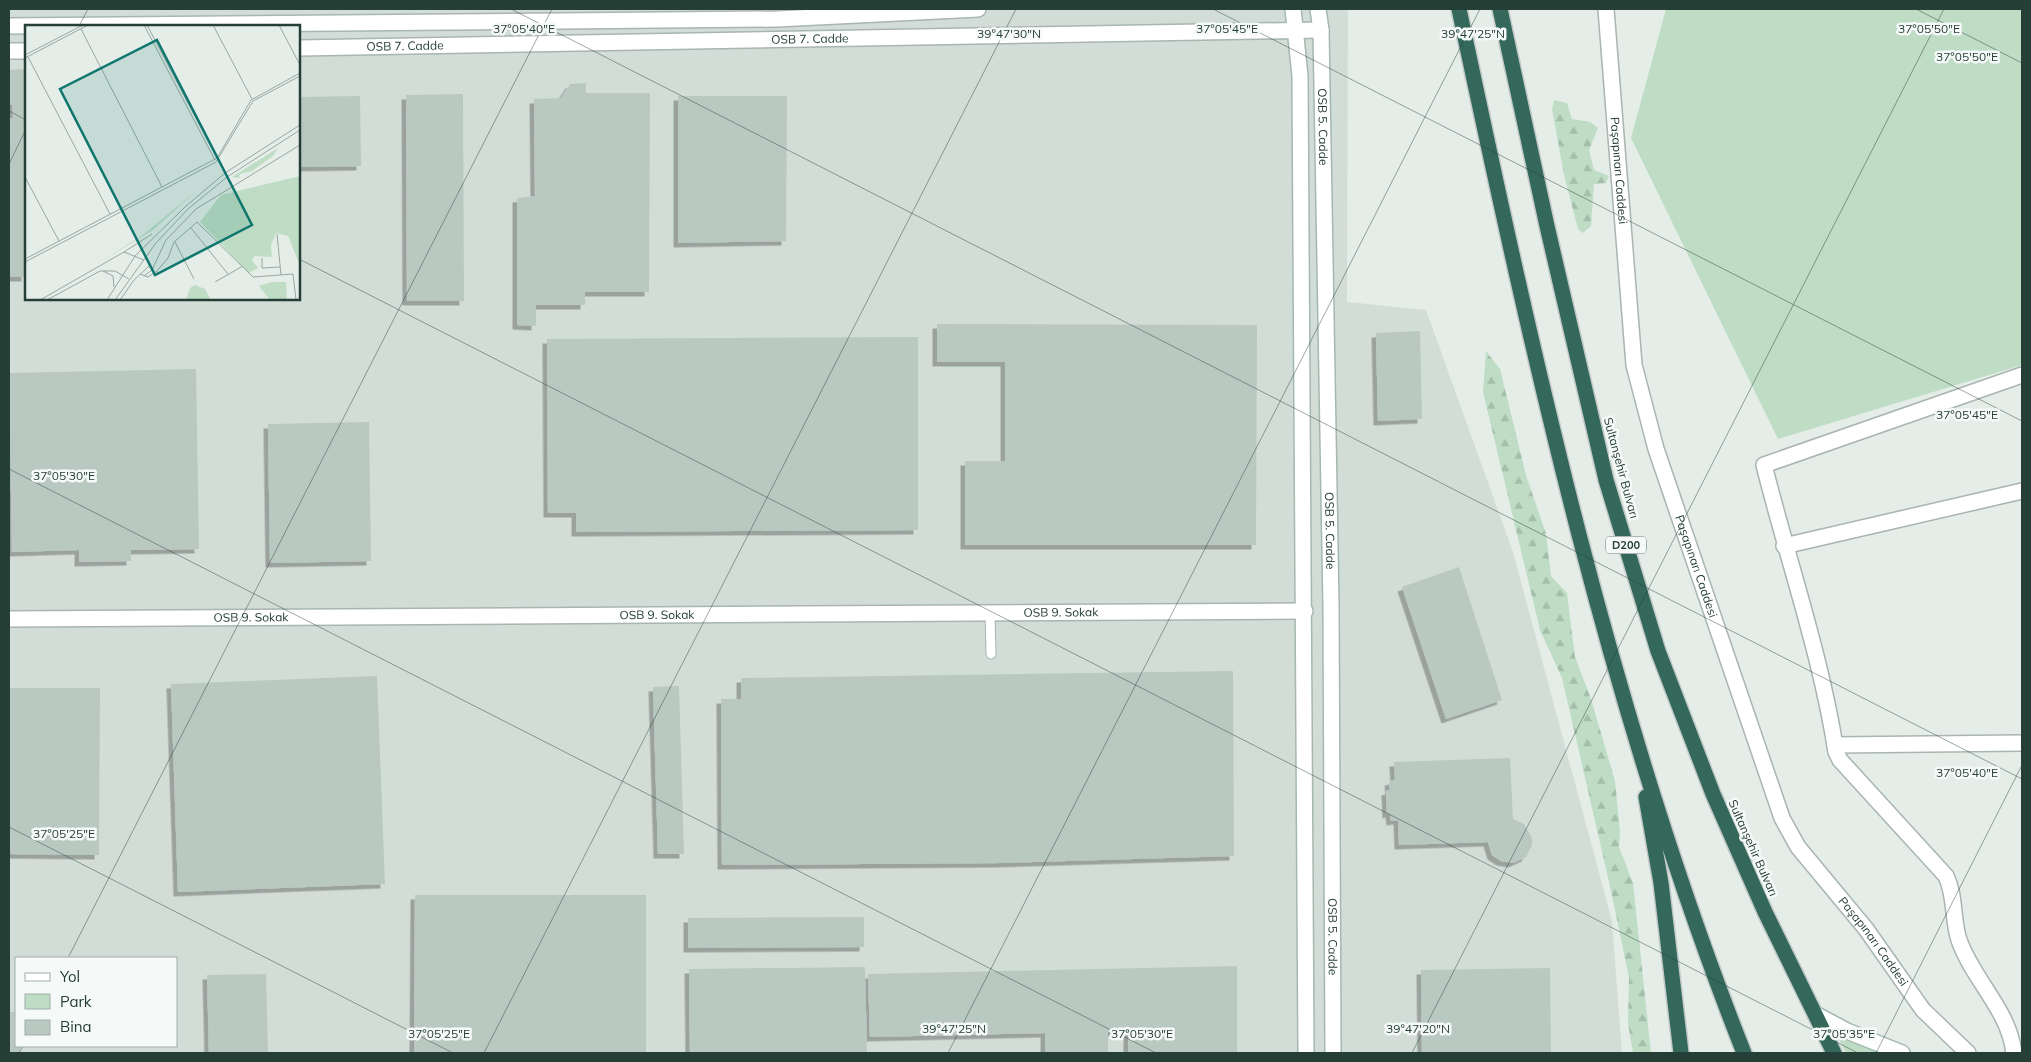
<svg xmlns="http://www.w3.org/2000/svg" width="2031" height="1062" viewBox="0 0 2031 1062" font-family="Mulish,sans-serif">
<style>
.built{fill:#d3ddd8;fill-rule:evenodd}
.green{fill:#bfdcc5}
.forest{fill:url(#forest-firs)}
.building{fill:#bac8c2;filter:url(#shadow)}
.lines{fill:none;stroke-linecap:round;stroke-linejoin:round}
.lane-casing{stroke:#a8b5b0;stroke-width:11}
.street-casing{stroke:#a8b5b0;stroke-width:18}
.secondary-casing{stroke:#a4b8b0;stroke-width:18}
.highway-casing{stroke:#c2c9c7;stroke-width:18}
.lane{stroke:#fff;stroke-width:9}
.street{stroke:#fff;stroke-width:15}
.secondary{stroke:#fff;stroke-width:15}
.highway{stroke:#33685a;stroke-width:15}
.ticks{fill:none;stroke:#253e36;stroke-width:1;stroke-opacity:0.45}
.labels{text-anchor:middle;stroke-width:5;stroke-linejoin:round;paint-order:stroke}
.shield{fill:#f5f9f7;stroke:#637670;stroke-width:1}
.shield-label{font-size:11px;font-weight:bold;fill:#253e36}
.street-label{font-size:12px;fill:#253e36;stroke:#f5f9f7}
.inset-road{fill:none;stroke:#98a7a1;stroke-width:1}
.view{fill:#0f766e;fill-opacity:0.15;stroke:#0f766e;stroke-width:2.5}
.inset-edge{fill:none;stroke:#253e36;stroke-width:2.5}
.ticks-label{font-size:12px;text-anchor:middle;fill:#253e36;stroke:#f5f9f7;stroke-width:5;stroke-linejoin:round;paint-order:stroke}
</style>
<defs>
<pattern id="forest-firs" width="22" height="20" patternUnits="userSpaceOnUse" patternTransform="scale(1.25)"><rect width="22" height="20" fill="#bfdcc5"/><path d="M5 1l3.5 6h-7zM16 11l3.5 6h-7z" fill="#a4beaa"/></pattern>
<filter id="shadow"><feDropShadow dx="-4.5" dy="4.5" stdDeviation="0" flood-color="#0004"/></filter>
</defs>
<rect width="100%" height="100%" fill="#e5ede9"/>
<path class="built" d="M 9,9 L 1348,9 L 1347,302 L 1426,310 L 1513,552 L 1612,921 L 1622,1053 L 9,1053 ZM 26,26 L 299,26 L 299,299 L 26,299 ZM 16,958 L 176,958 L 176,1046 L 16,1046 Z"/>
<path class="green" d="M 1666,9 L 2022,9 L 2022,365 L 1778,439 L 1631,138 Z
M 1836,1034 L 1880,1051 L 1881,1053 L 1846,1053 Z"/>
<path class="forest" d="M 1554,100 L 1567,103 L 1572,119 L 1590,122 L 1598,128 L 1589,150 L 1594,170 L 1609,176 L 1606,183 L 1594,184 L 1591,226 L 1583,233 L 1578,229 L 1564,175 L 1552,109 Z
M 1486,351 L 1500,369 L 1526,475 L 1546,534 L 1551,576 L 1567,593 L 1575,657 L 1591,699 L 1615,781 L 1620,832 L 1619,847 L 1633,883 L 1651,1053 L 1633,1053 L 1628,1024 L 1629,978 L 1610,886 L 1562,678 L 1540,630 L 1483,392 Z"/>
<path class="building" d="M 26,69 L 26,277 L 9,277 L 9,118 L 13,118 L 12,105 L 9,105 L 9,70 Z
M 586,83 L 586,93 L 650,93 L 649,292 L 585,292 L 585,305 L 536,305 L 536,326 L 517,325 L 517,198 L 535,196 L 534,99 L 561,98 L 570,84 Z
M 463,94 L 464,301 L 407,301 L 406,95 Z
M 360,96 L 361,166 L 299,167 L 299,97 Z
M 678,96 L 787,96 L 786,241 L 678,243 Z
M 937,324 L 1257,325 L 1256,545 L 965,545 L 965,461 L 1005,461 L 1005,362 L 937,362 Z
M 1420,331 L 1422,419 L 1378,421 L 1376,333 Z
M 918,337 L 918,530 L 576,532 L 576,513 L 548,513 L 547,339 Z
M 196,369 L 199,549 L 131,550 L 131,561 L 79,562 L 79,550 L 12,552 L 9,373 Z
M 369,422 L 371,561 L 270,563 L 268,424 Z
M 1459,567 L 1502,700 L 1446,719 L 1402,587 Z
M 1233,671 L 1234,856 L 1000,863 L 722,865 L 721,699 L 741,699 L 741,678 Z
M 377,676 L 385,884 L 178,892 L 171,684 Z
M 679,686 L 684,854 L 658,854 L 653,687 Z
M 9,688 L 100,688 L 99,855 L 9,854 Z
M 1510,758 L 1513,819 L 1524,824 L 1532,838 L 1532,845 L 1526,857 L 1513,863 L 1501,861 L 1492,855 L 1488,842 L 1399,845 L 1398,820 L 1391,821 L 1390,813 L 1387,814 L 1386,791 L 1390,790 L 1389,781 L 1395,780 L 1394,762 Z
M 415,895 L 646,895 L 646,1053 L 414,1053 Z
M 864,917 L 864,947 L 688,948 L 688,918 Z
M 1237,966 L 1237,1053 L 1128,1053 L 1128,1031 L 1108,1032 L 1108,1053 L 1045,1053 L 1045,1033 L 870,1037 L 868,974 Z
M 865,967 L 867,1053 L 690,1053 L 689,969 Z
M 1550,968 L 1551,1053 L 1422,1053 L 1421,970 Z
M 266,974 L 268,1053 L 209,1053 L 207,975 Z
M 9,1012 L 16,1012 L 16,1046 L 20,1046 L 20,1053 L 9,1053 Z"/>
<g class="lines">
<g class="lane-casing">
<path id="lane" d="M 990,613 L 991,654"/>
</g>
<g class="street-casing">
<g id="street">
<path id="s1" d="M 1606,9 L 1634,365 L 1656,449 L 1782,818 L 1798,847 L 1866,929 L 1923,1010 L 1968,1053"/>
<path d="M 9,26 L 777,19 L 978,9"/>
<path id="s2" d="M 299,48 L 1321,30"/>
<path d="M 9,51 L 26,51"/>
<path d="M 1784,546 L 2022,491"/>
<path id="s3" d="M 9,619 L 1305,611"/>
<path d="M 1835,745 L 2022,743"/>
<path d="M 2014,1053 C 2009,1010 1973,980 1959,940 C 1952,919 1956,897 1946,876 L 1840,760 L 1836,752 C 1821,655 1788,561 1764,465 L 2022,375"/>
</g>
</g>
<g class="secondary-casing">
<g id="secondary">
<path d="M 1293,9 L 1300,76 L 1306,1053"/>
<path id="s4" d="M 1318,9 L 1321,30 L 1331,606 L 1333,1053"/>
<path d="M 1815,1014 L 1847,1031 L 1902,1053"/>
</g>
</g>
<g class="highway-casing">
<path id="highway" d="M 1459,9 C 1534,362 1611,717 1744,1053
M 1500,9 L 1547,226 L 1606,480 L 1658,651 L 1713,794 L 1765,912 L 1834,1053
M 1646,797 L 1661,883 L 1681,1053"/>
</g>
<use href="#lane" class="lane"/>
<use href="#street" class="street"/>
<use href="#secondary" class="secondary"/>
<use href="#highway" class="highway"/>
</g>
<path class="ticks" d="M 511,9 L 2022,779M 1213,9 L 2022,421M 1916,9 L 2022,63M 79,26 L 88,9M 9,111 L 26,120M 9,164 L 26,129M 299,259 L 1858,1053M 9,469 L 1156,1053M 9,827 L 453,1053M 68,958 L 552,9M 19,1053 L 23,1046M 484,1053 L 1016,9M 948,1053 L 1480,9M 1412,1053 L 1944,9M 1876,1053 L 2022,765"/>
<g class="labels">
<rect class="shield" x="1606" y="536.5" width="40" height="17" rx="4"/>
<g class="shield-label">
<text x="1626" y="549">D200</text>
</g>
<g class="street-label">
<text dy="4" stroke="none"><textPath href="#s2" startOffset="511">OSB 7. Cadde</textPath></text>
<text dy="4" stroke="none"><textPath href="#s2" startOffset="106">OSB 7. Cadde</textPath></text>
<text dy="4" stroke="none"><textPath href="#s4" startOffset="118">OSB 5. Cadde</textPath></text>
<text dy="4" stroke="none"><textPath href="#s1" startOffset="162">Paşapınarı Caddesi</textPath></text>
<text transform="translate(1621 468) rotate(75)" y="4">Sultanşehir Bulvarı</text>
<text dy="4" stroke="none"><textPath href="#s4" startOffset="522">OSB 5. Cadde</textPath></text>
<text dy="4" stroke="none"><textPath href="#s1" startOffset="568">Paşapınarı Caddesi</textPath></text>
<text dy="4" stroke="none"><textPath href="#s3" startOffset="1052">OSB 9. Sokak</textPath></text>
<text dy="4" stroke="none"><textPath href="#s3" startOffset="648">OSB 9. Sokak</textPath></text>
<text dy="4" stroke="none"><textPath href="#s3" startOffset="242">OSB 9. Sokak</textPath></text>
<text transform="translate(1753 848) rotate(66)" y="4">Sultanşehir Bulvarı</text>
<text dy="4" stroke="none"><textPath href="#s4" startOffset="928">OSB 5. Cadde</textPath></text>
<text dy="4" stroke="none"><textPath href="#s1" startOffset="988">Paşapınarı Caddesi</textPath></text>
</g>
</g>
<g transform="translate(25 25)">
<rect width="275" height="275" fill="#e5ede9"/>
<path d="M 275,151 L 275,241 L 263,211 L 251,208 L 246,220 L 247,232 L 230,231 L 227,235 L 233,243 L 224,248 L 175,197 L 196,170 ZM 246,257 L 261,257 L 262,275 L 245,275 L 234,261 ZM 170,260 L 180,264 L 186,275 L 161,275 L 165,263 Z" fill="#bfdcc5"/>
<path d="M 253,123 L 248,131 L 227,146 L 215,149 L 214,153 L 207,152 ZM 170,167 L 128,205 L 75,237 L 119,209 Z" fill="#bfdcc5"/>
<path class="inset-road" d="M 119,0 L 190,135M 122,0 L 193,135M 188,0 L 227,74M 254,0 L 275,40M 56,4 L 137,162M 0,30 L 58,0M 3,32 L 85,189M 0,33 L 63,0M 0,152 L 34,216M 166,203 L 203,249M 252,209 L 256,250M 150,217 L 169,254M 99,227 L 127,209M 237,233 L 237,243 L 255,242M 0,234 L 192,133 L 226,75 L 275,48M 0,237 L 191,137 L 228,76 L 275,51M 78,246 L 88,251 L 89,262M 115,249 L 123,252 L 132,246 L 143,233 L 149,217 L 172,197 L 228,252 L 268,249 L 271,275M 119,251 L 127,245 L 141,215 L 171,184 L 275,120M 190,257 L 218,241M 15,275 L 99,227 L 119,235M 22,275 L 75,246 L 90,246 L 104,254M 82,275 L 110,231 L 161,181 L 200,148 L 275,100M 90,275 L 131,218 L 163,184 L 202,152 L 275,105M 95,275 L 109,255 L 124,241"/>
<path class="view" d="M 132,15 L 227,200 L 130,250 L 35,64 Z"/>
<rect width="275" height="275" class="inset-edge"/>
</g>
<g class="ticks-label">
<text x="524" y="33">37°05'40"E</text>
<text x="1227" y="33">37°05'45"E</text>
<text x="1929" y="33">37°05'50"E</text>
<text x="1009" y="38">39°47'30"N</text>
<text x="1473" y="38">39°47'25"N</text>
<text x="1967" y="61">37°05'50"E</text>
<text x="1967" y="419">37°05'45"E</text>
<text x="64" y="480">37°05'30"E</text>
<text x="1967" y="777">37°05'40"E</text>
<text x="64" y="838">37°05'25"E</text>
<text x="954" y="1033">39°47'25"N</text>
<text x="1418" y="1033">39°47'20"N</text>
<text x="439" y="1038">37°05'25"E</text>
<text x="1142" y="1038">37°05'30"E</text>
<text x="1844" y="1038">37°05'35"E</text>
</g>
<rect width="2031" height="1062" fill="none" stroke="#253e36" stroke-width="20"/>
<rect x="15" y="957" width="162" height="90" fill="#f5f9f7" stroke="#a2aeaa"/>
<rect x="25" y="973" width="25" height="8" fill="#ffffff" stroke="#a2aeaa"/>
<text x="60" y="982" font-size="15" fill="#253e36">Yol</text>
<rect x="25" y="994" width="25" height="15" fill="#bfdcc5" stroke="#a2aeaa"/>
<text x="60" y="1007" font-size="15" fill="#253e36">Park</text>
<rect x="25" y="1020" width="25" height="15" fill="#bac8c2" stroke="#a2aeaa"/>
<text x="60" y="1032" font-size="15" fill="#253e36">Bina</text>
</svg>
